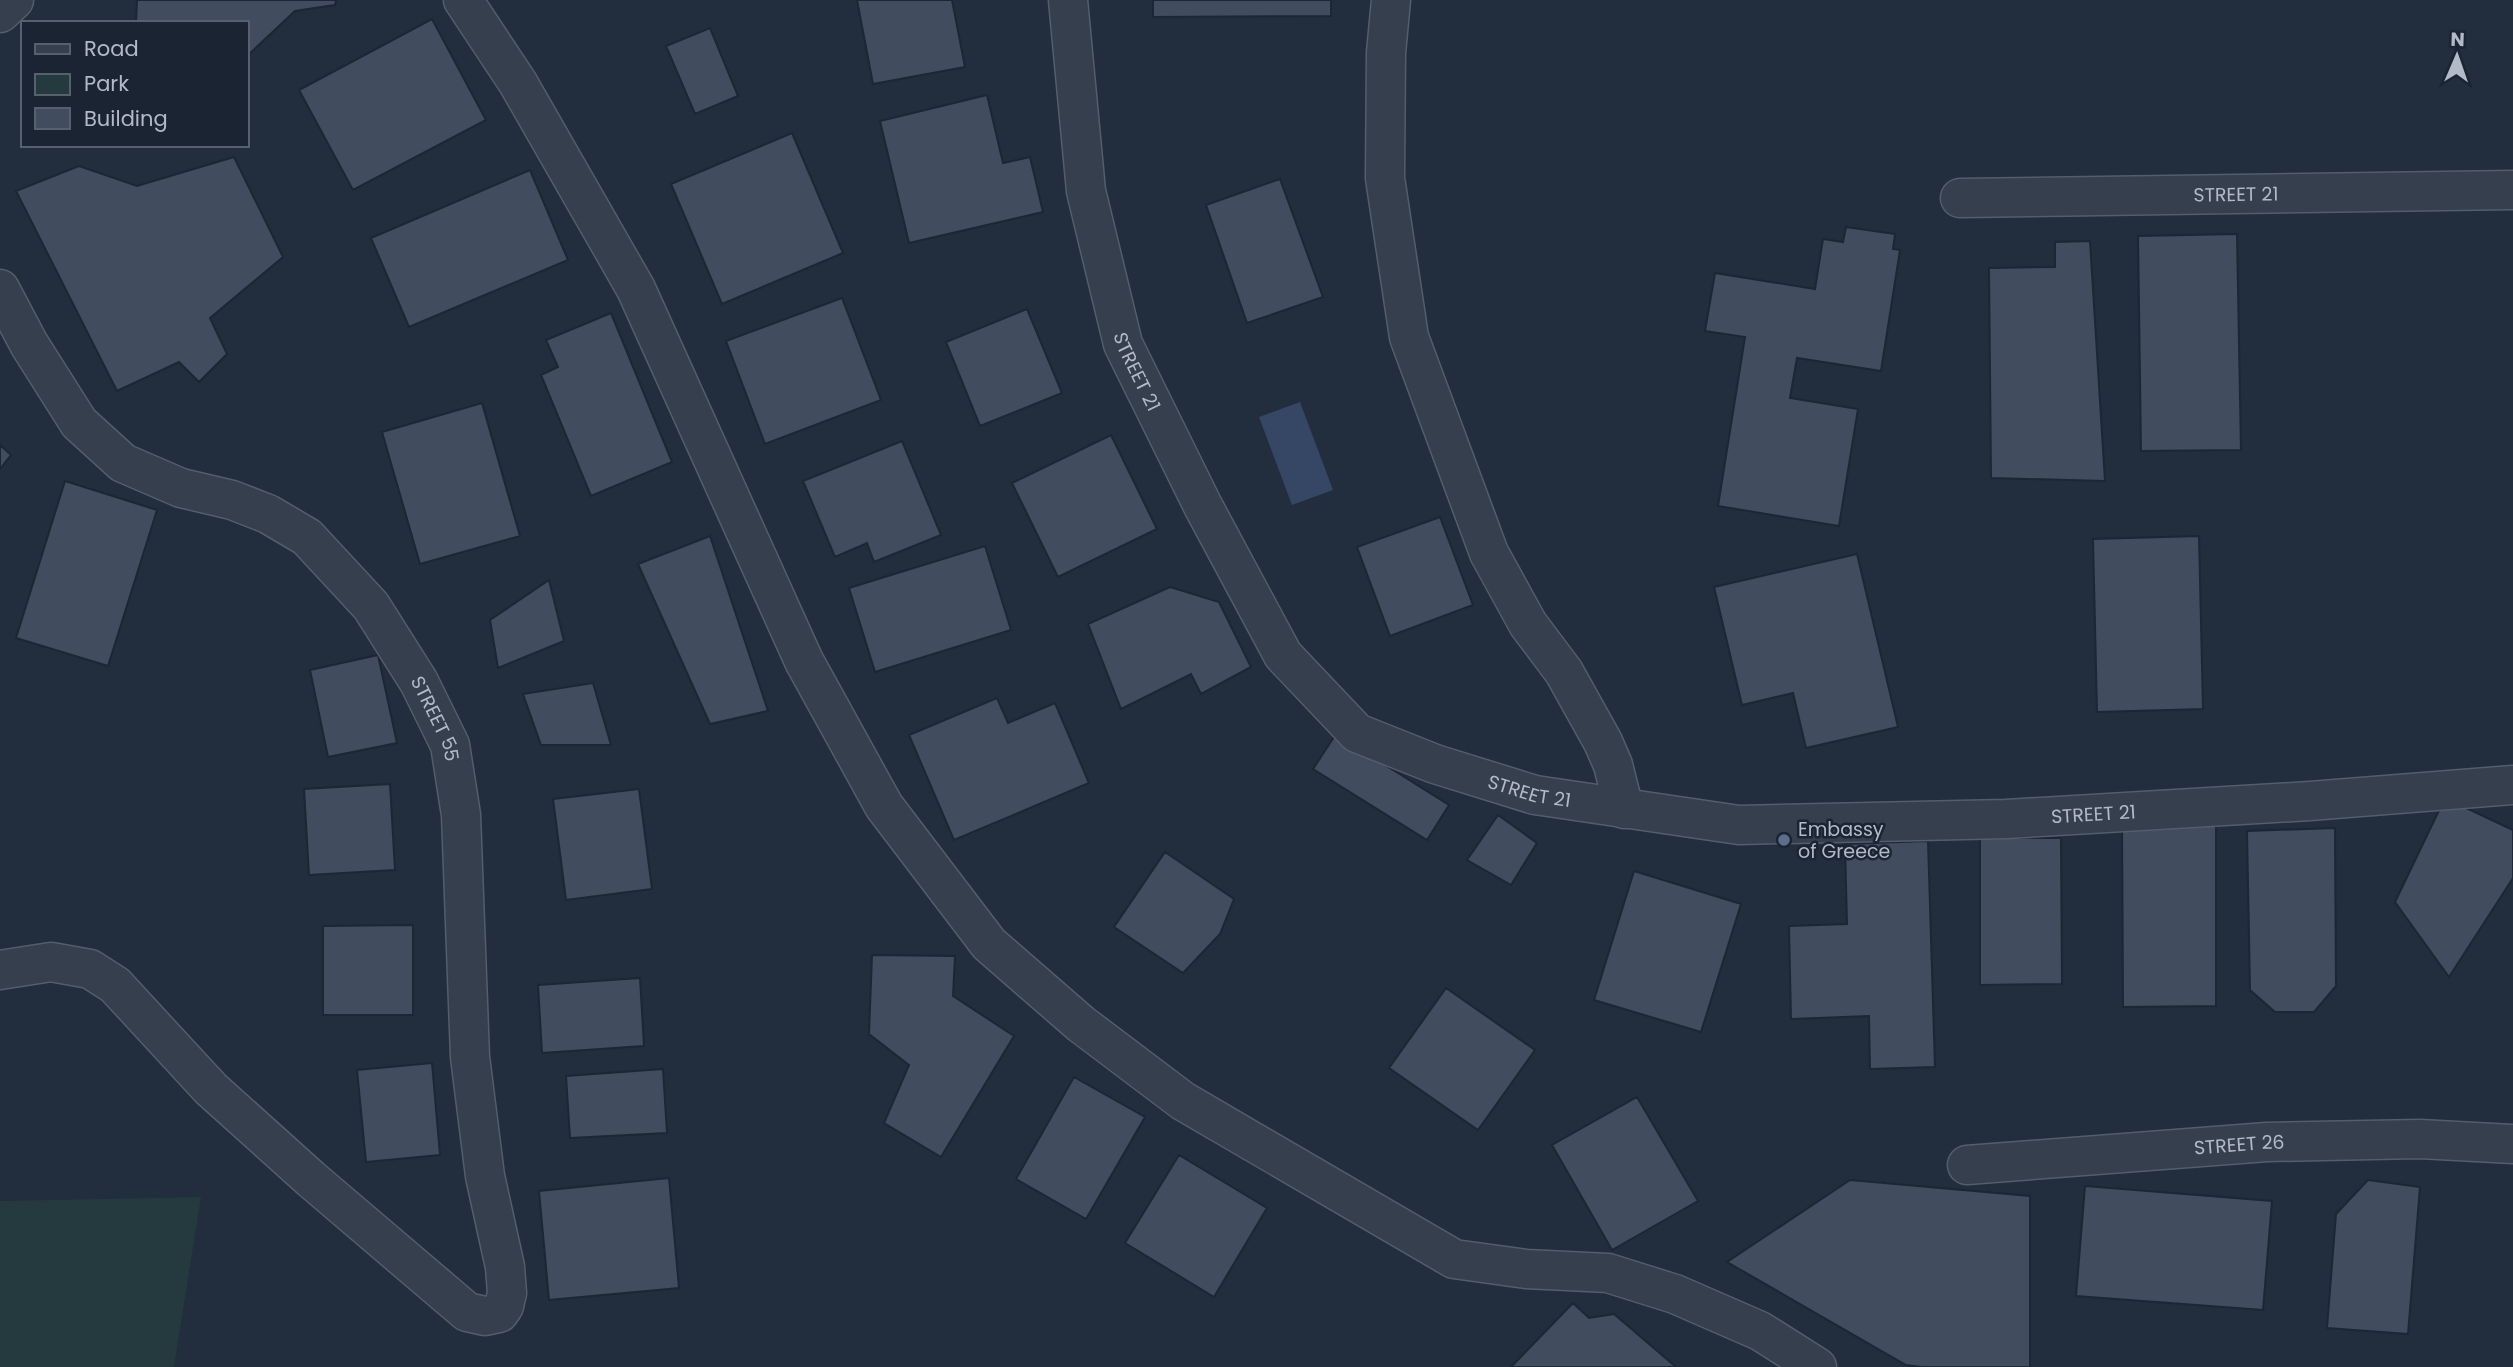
<svg xmlns="http://www.w3.org/2000/svg" width="2513" height="1367" viewBox="0 0 2513 1367" font-family="Poppins,sans-serif">
<style>
.green{fill:#243a3e}
.water{fill:#354764}
.building{fill:#414c5f;stroke:#1d2634;stroke-width:2}
.lines{fill:none;stroke-linecap:round;stroke-linejoin:round}
.minor-casing{stroke:#545d6b;stroke-width:41}
.minor{stroke:#363f4d;stroke-width:38}
.service-dot{fill:#5c6f8a;stroke:#1b2432;stroke-width:2.5}
.labels{text-anchor:middle;stroke-width:5;stroke-linejoin:round;paint-order:stroke}
.street-label{font-size:19px;fill:#b2bac8;stroke:#1b2432}
.poi-label{font-size:19px;fill:#b2bac8;stroke:#1b2432;text-anchor:start}
</style>
<rect width="100%" height="100%" fill="#222d3d"/>
<path class="green" d="M 201,1197 L 174,1367 L 0,1367 L 0,1201 Z"/>
<path class="water" d="M 1300,402 L 1333,490 L 1292,505 L 1259,417 Z"/>
<path class="building" d="M 137,0 L 336,0 L 335,5 L 295,11 L 247,56 L 247,23 L 136,23 Z
M 857,0 L 952,0 L 965,67 L 873,84 Z
M 1153,0 L 1331,0 L 1331,16 L 1153,17 Z
M 432,19 L 486,120 L 353,190 L 299,90 Z
M 710,28 L 738,96 L 695,114 L 666,46 Z
M 987,95 L 1003,163 L 1030,157 L 1043,212 L 909,243 L 880,121 Z
M 792,133 L 843,253 L 722,304 L 671,184 Z
M 234,157 L 283,257 L 210,318 L 227,354 L 199,382 L 179,362 L 117,391 L 16,191 L 79,166 L 137,186 Z
M 530,170 L 568,260 L 409,327 L 371,238 Z
M 1280,179 L 1323,297 L 1247,323 L 1206,205 Z
M 1846,227 L 1895,234 L 1893,249 L 1900,250 L 1881,371 L 1797,358 L 1790,398 L 1858,409 L 1839,526 L 1718,506 L 1745,337 L 1705,331 L 1715,273 L 1815,289 L 1823,239 L 1843,242 Z
M 2237,234 L 2241,450 L 2141,451 L 2138,236 Z
M 2090,241 L 2105,481 L 1991,478 L 1989,268 L 2055,267 L 2055,242 Z
M 842,298 L 881,400 L 765,444 L 726,341 Z
M 1027,309 L 1062,393 L 980,426 L 946,342 Z
M 611,313 L 672,462 L 591,496 L 541,375 L 558,367 L 546,340 Z
M 482,403 L 520,536 L 420,564 L 382,432 Z
M 1111,435 L 1157,529 L 1058,577 L 1012,483 Z
M 902,441 L 941,535 L 874,562 L 867,543 L 835,557 L 803,481 Z
M 0,445 L 11,455 L 0,469 Z
M 65,481 L 157,510 L 108,666 L 16,638 Z
M 1440,517 L 1473,605 L 1390,636 L 1357,547 Z
M 710,536 L 768,711 L 710,724 L 638,564 Z
M 2199,536 L 2203,709 L 2097,712 L 2093,539 Z
M 985,546 L 1011,630 L 875,672 L 849,588 Z
M 1857,554 L 1898,727 L 1806,748 L 1793,693 L 1742,705 L 1714,587 Z
M 549,580 L 564,641 L 498,668 L 490,620 Z
M 1170,587 L 1219,602 L 1251,667 L 1201,694 L 1191,674 L 1121,709 L 1088,624 Z
M 378,655 L 397,743 L 328,757 L 310,670 Z
M 593,683 L 611,745 L 541,745 L 523,694 Z
M 997,698 L 1008,723 L 1055,703 L 1089,783 L 954,840 L 909,735 Z
M 1336,734 L 1449,805 L 1427,840 L 1313,769 Z
M 390,784 L 395,870 L 309,875 L 304,789 Z
M 639,789 L 652,889 L 566,900 L 553,799 Z
M 2445,798 L 2513,830 L 2513,878 L 2449,977 L 2395,902 Z
M 1498,815 L 1537,843 L 1511,885 L 1467,860 Z
M 2216,825 L 2216,1006 L 2123,1007 L 2122,826 Z
M 2335,828 L 2336,986 L 2314,1012 L 2275,1012 L 2250,990 L 2247,831 Z
M 1980,838 L 2061,838 L 2062,984 L 1980,985 Z
M 1928,841 L 1935,1067 L 1870,1069 L 1869,1016 L 1791,1019 L 1789,926 L 1847,924 L 1845,844 Z
M 1165,852 L 1234,899 L 1220,934 L 1183,973 L 1114,927 Z
M 1634,871 L 1741,904 L 1701,1032 L 1594,1000 Z
M 413,925 L 413,1015 L 323,1015 L 323,926 Z
M 872,955 L 955,956 L 953,996 L 1014,1036 L 941,1157 L 884,1123 L 909,1065 L 869,1034 Z
M 640,978 L 644,1046 L 542,1053 L 538,985 Z
M 1446,988 L 1535,1050 L 1478,1130 L 1389,1068 Z
M 432,1063 L 440,1155 L 366,1162 L 357,1070 Z
M 663,1069 L 667,1133 L 570,1138 L 566,1076 Z
M 1074,1077 L 1145,1117 L 1086,1219 L 1016,1179 Z
M 1637,1097 L 1698,1201 L 1612,1250 L 1552,1145 Z
M 1179,1155 L 1267,1208 L 1214,1297 L 1125,1243 Z
M 669,1178 L 679,1288 L 549,1300 L 539,1191 Z
M 1850,1180 L 2030,1196 L 2030,1367 L 1921,1367 L 1906,1365 L 1727,1262 Z
M 2368,1180 L 2420,1187 L 2408,1334 L 2327,1328 L 2336,1214 Z
M 2085,1186 L 2272,1201 L 2263,1310 L 2076,1296 Z
M 1573,1303 L 1589,1318 L 1614,1314 L 1676,1367 L 1511,1367 Z"/>
<g class="lines">
<g class="minor-casing">
<g id="minor">
<path d="M 463,0 L 518,83 L 636,289 L 804,661 L 884,806 L 989,944 L 1081,1024 L 1183,1101 L 1454,1259 L 1526,1269 L 1608,1273 L 1675,1294 L 1760,1331 L 1817,1367"/>
<path id="s1" d="M 1068,0 L 1086,191 L 1123,344 L 1203,506 L 1283,655 L 1357,733 L 1435,764 L 1535,795 L 1739,825 L 2006,819 L 2310,801 L 2513,785"/>
<path d="M 1391,0 L 1386,53 L 1385,178 L 1409,337 L 1489,553 L 1528,624 L 1564,672 L 1603,742 L 1613,765 L 1624,809"/>
<path d="M 0,13 L 14,0"/>
<path id="s2" d="M 1960,198 L 2513,190"/>
<path id="s3" d="M 0,289 L 29,344 L 79,423 L 123,463 L 181,488 L 232,500 L 268,514 L 307,537 L 371,606 L 419,682 L 450,745 L 461,815 L 470,1057 L 485,1176 L 505,1267 L 507,1293 L 504,1306 L 499,1313 L 485,1316 L 467,1312 L 311,1179 L 211,1089 L 115,985 L 90,969 L 51,962 L 0,970"/>
<path id="s4" d="M 1967,1165 L 2267,1142 L 2420,1139 L 2513,1144"/>
</g>
</g>
<use href="#minor" class="minor"/>
</g>
<circle class="service-dot" cx="1784" cy="840" r="7"/>
<g class="labels">
<g class="street-label">
<text dy="7" stroke="none"><textPath href="#s2" startOffset="276">STREET 21</textPath></text>
<text dy="7" stroke="none"><textPath href="#s1" startOffset="380">STREET 21</textPath></text>
<text dy="7" stroke="none"><textPath href="#s3" startOffset="639">STREET 55</textPath></text>
<text dy="7" stroke="none"><textPath href="#s1" startOffset="989">STREET 21</textPath></text>
<text dy="7" stroke="none"><textPath href="#s1" startOffset="1556">STREET 21</textPath></text>
<text dy="7" stroke="none"><textPath href="#s4" startOffset="273">STREET 26</textPath></text>
</g>
<g class="poi-label">
<text x="1798" y="836">Embassy<tspan x="1798" dy="22">of Greece</tspan></text>
</g>
</g>
<rect x="21" y="21" width="228" height="126" fill="#1b2432" stroke="#57606e" stroke-width="2"/>
<rect x="35" y="44" width="35" height="10" fill="#363f4d" stroke="#57606e" stroke-width="2"/>
<text x="84" y="56" font-size="21" fill="#b2bac8">Road</text>
<rect x="35" y="74" width="35" height="21" fill="#243a3e" stroke="#57606e" stroke-width="2"/>
<text x="84" y="91" font-size="21" fill="#b2bac8">Park</text>
<rect x="35" y="108" width="35" height="21" fill="#414c5f" stroke="#57606e" stroke-width="2"/>
<text x="84" y="126" font-size="21" fill="#b2bac8">Building</text>
<g transform="translate(2457 56) rotate(2)" stroke="#1b2432" stroke-width="5" paint-order="stroke">
<path d="M0-5L12 26L0 18L-12 26Z" fill="#b2bac8"/>
<text y="-10" font-size="19" font-weight="bold" text-anchor="middle" fill="#b2bac8">N</text>
</g>
</svg>
